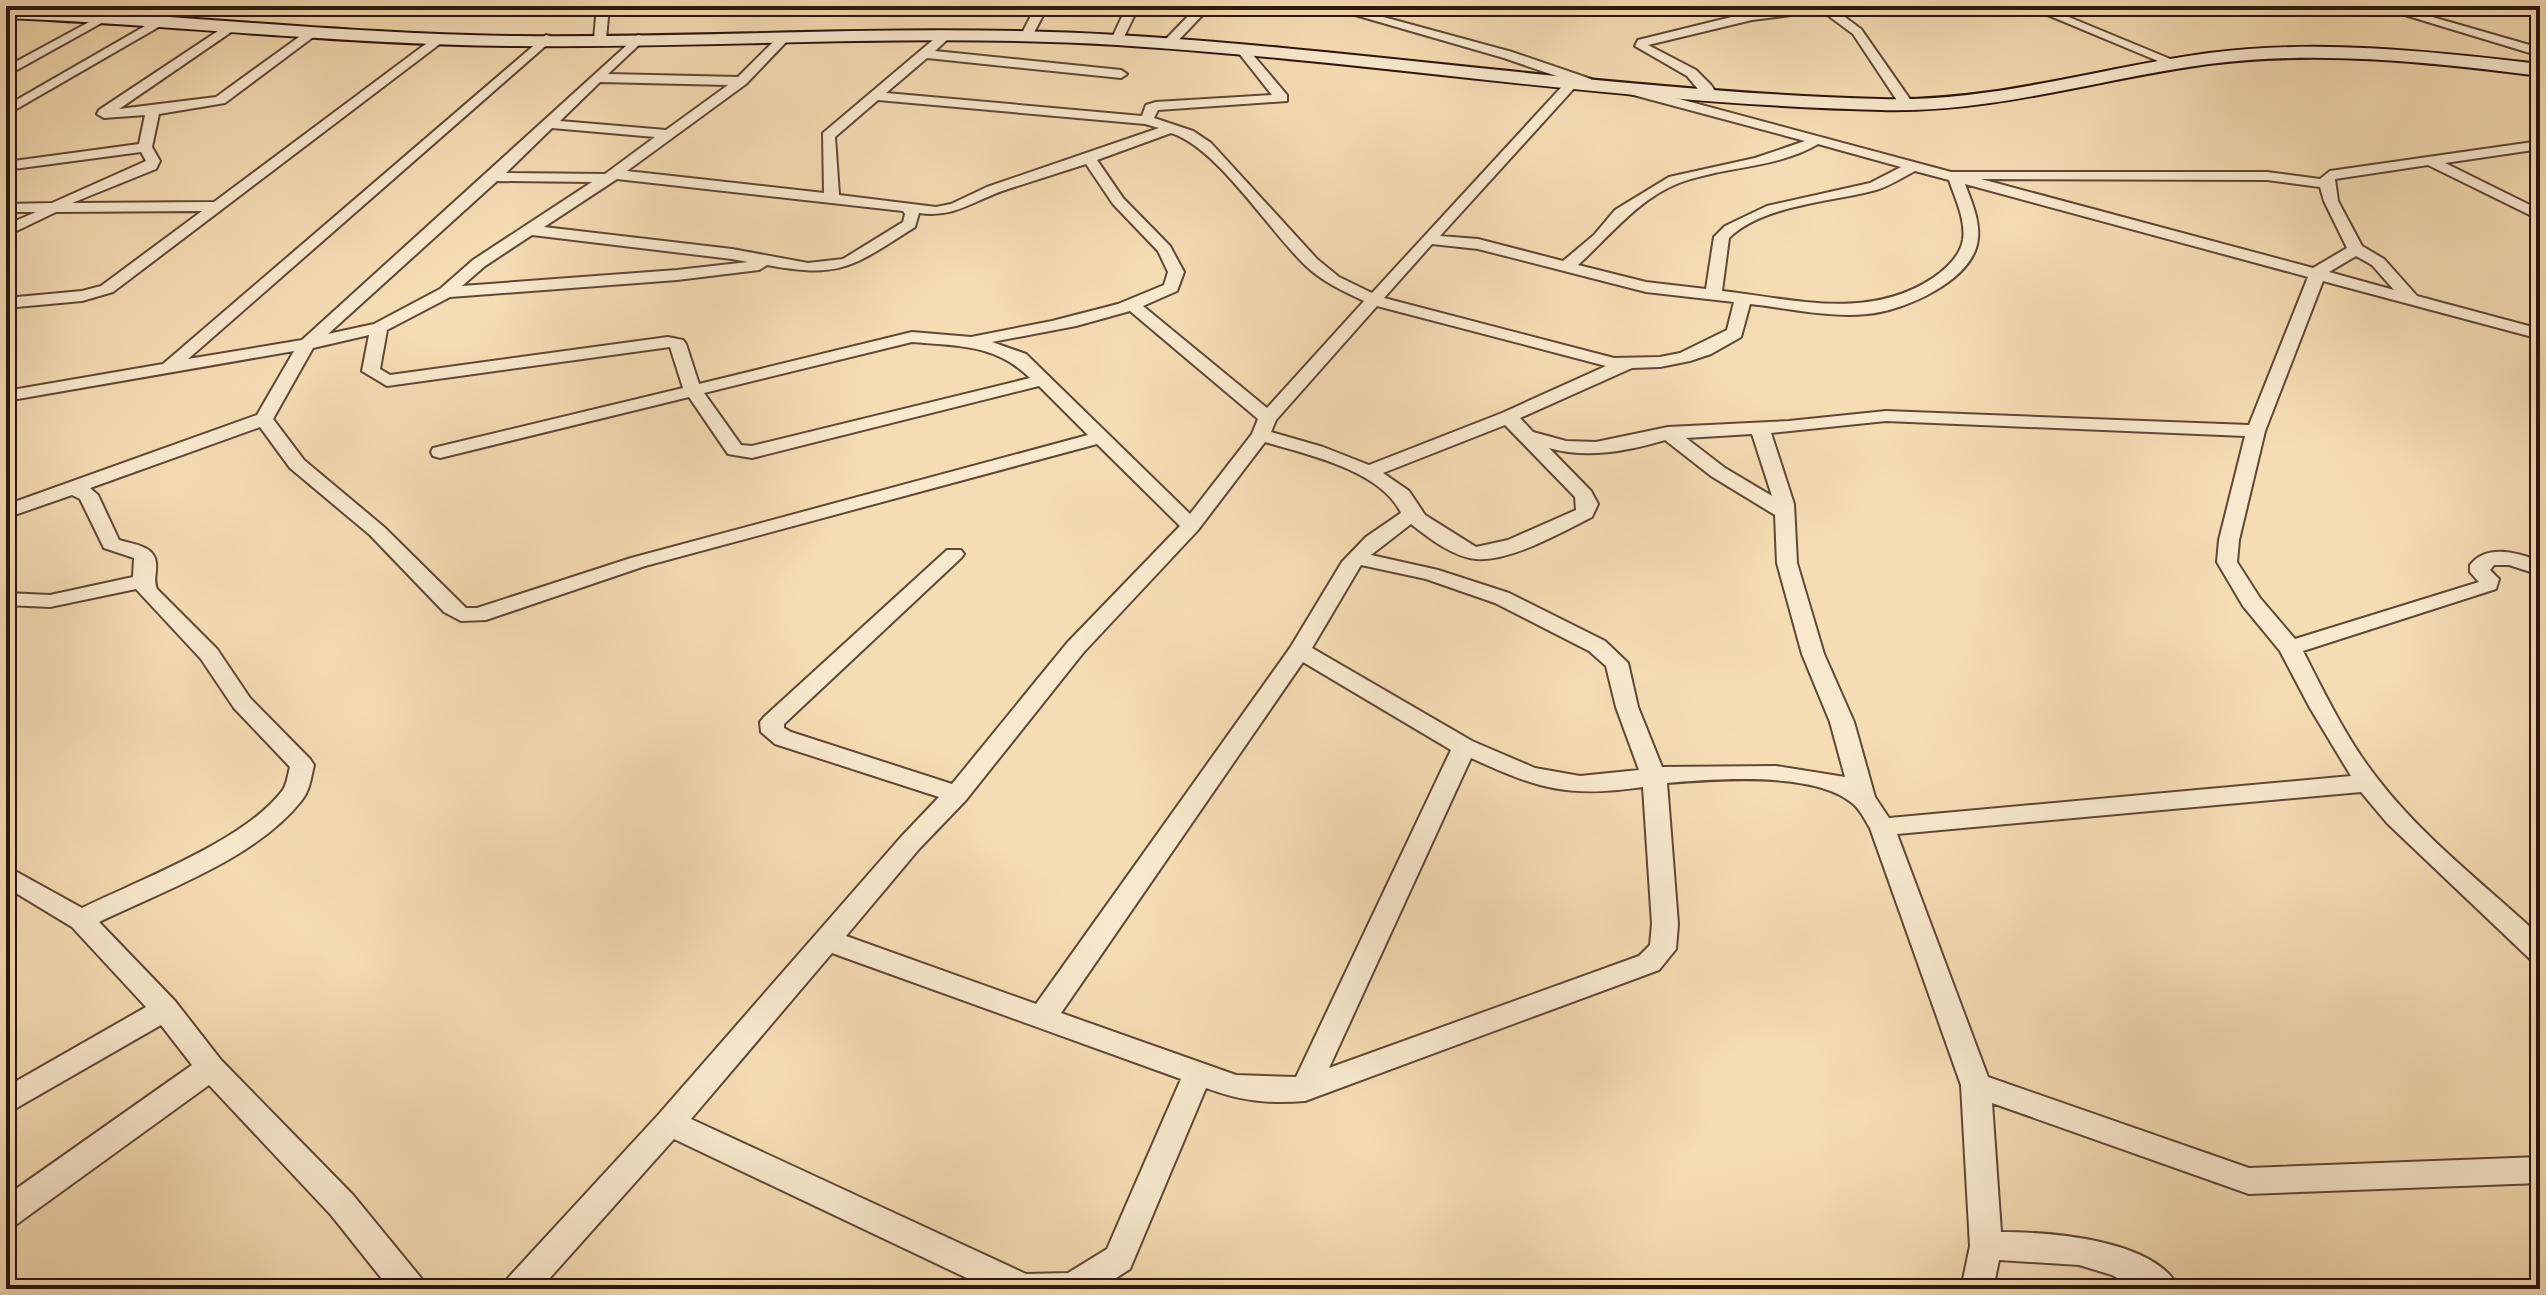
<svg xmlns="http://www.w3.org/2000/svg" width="2546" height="1295" viewBox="0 0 2546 1295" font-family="'Libre Bodoni',serif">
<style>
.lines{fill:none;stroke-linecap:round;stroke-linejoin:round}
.street-casing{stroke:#5e4836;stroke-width:4}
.secondary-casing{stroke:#2b160d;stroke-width:4}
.street{fill:#f8e9ce;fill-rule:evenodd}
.secondary{fill:#f8e9ce;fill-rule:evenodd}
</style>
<rect width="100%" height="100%" fill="#f5ddb3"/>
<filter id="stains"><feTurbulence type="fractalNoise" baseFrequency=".0025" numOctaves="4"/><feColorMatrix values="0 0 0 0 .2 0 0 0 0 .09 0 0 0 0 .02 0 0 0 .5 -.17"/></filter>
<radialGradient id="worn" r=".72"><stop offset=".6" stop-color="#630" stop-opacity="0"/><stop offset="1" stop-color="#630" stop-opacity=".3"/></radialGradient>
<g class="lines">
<g class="street-casing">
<path id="street" d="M 597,6 L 609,6 L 606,39 L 600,43 L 594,39 Z
M 1036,6 L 1048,6 L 1030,40 L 1022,40 L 1020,37 Z
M 1127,6 L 1139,6 L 1121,43 L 1113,43 L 1111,40 Z
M 1198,6 L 1211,6 L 1172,47 L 1164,47 L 1164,41 Z
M 1324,6 L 1343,6 L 1512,52 L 1591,79 L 1591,85 L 1578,84 L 1440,236 L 1478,239 L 1563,261 L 1594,235 L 1615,210 L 1669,177 L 1755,158 L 1805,141 L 1626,93 L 1626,87 L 1631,86 L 1951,172 L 2267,172 L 2320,179 L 2330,171 L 2540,141 L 2540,149 L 2445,163 L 2540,210 L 2540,220 L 2428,165 L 2335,179 L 2338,201 L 2362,246 L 2384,259 L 2417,296 L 2540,329 L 2540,339 L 2323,281 L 2265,431 L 2239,540 L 2237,562 L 2260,598 L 2295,639 L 2479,582 L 2470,572 L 2470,565 C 2487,543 2518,553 2540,561 L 2540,575 L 2509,565 L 2494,565 L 2490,570 L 2499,579 L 2496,589 L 2303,651 C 2325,694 2347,740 2377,778 C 2422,837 2485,885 2540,936 L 2540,962 L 2530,959 L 2387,823 L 2361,792 L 1897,834 L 1988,1077 L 2249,1168 L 2540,1157 L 2540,1183 L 2249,1194 L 1992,1103 L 2001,1232 C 2048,1232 2157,1239 2179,1289 L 2137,1289 L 2112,1275 L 2079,1265 L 1999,1260 L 1993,1289 L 1961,1289 L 1970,1246 L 1961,1085 L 1870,828 C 1865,820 1860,809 1852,803 C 1814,771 1714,779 1667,783 L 1678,924 L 1676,949 L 1659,970 L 1305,1101 C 1269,1104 1240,1101 1206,1088 L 1130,1269 L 1099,1289 L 990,1289 L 674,1139 L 540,1289 L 503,1289 L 508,1278 L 659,1114 L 901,837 L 939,797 L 775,744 L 761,732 L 760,722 L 764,717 L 947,550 L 961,550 L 964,554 L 961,558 L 784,724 L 784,728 L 791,732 L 952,784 L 1067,643 L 1180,526 L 1097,444 L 645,566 L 486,620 L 461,621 L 444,612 L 370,535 L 290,468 L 260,427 L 90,488 L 98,495 L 119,540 C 133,544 155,546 156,563 C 157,574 153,579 157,589 L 217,649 L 250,698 L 310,759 L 314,765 C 311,777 310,790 302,800 C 257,858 163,891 99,922 L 175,1001 L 221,1060 L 353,1195 L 421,1278 L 426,1289 L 390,1289 L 331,1215 L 209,1085 L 17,1224 L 6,1228 L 6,1196 L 192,1065 L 161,1025 L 6,1114 L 6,1087 L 146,1007 L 72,927 L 6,887 L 6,866 L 82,908 C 139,880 245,841 283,790 C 287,784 288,774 290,767 L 234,708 L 201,659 L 136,589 L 50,607 L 6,605 L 6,593 L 50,595 L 133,577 L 134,558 L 104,548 L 80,499 L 72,495 L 6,518 L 6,505 L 257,415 L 294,351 L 6,401 L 6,391 L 163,364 L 546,35 L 550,36 L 550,42 L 188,359 L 302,340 L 638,35 L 642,36 L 642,42 L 608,74 L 738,77 L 779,36 L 789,39 L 746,84 L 627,171 L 824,193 L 823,133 L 940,34 L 950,37 L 935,51 L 1121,70 L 1127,74 L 1121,78 L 927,58 L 886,93 L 1142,116 L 1146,105 L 1156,102 L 1272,95 L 1238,52 L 1248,49 L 1287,95 L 1287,101 L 1158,110 L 1154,118 L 1193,131 L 1211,143 L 1317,259 L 1339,277 L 1372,293 L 1568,80 L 1504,58 ZM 600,82 L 728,85 L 666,130 L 560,121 ZM 878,100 L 1145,124 L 1159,128 L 987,187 L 951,204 L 936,207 L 839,195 L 835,137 ZM 552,128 L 655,137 L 605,174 L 506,173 ZM 1171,133 C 1217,147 1269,231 1306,266 C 1323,282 1343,291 1364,301 L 1267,408 L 1143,306 L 1177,291 L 1184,272 L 1170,246 L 1123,198 L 1097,160 ZM 1818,144 L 1901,167 L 1870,183 L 1767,206 L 1725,226 L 1714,237 L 1706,289 L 1646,282 L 1578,265 C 1610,236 1638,199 1679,183 C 1723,166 1776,169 1818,144 ZM 1086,164 L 1113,204 L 1158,251 L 1168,272 L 1164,285 L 1118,304 L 1052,321 L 971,337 L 912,332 L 699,384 L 686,344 L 683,340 L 668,337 L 390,375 L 380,369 L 387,330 L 450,297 L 677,280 L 759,270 L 767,265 C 842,279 853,266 915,227 L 919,213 C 953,218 972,202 1002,191 C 1030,182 1058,173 1086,164 ZM 1915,171 L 1949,180 C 1955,198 1966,220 1963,240 C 1960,256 1946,269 1933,278 C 1868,321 1794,299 1722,291 L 1729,238 C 1762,205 1832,202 1876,190 C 1890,186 1903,177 1915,171 ZM 617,179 L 903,211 L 905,214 L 903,222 L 843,259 L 808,263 L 732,249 L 544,227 ZM 1981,179 L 2267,180 L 2320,187 L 2324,201 L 2347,248 L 2313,268 ZM 497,181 L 592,182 L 473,260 L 440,289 L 374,324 L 328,334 ZM 1965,184 L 2308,277 L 2249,425 L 1886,411 L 1789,421 L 1668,427 L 1596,442 L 1566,441 L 1533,432 L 1520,418 L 1632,368 L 1660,367 L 1690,361 L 1711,354 L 1741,337 L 1750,304 C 1788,308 1829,318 1867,314 C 1904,311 1975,280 1978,238 C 1980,220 1971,201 1965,184 ZM 532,235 L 732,259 L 748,262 L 677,270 L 462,286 L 485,266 ZM 1432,244 L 1478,249 L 1646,292 L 1734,302 L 1727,330 L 1680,353 L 1660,357 L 1614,358 L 1384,298 ZM 2356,256 L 2372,265 L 2394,290 L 2329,272 ZM 1377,306 L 1606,366 L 1502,413 L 1369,465 L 1323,447 L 1271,432 L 1276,420 ZM 1130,311 L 1258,419 L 1252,434 L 1190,514 L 1026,354 L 992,342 L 1076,326 ZM 369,335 L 362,371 L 387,386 L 670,347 L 683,388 L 433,448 L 431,452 L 433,456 L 440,458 L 689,397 L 728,454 L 752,458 L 1039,386 L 1088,435 L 631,558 L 477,608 L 466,608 L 384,527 L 304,460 L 273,419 L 313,348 ZM 912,342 C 957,346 996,344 1030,378 L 752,446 L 741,445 L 704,393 ZM 1886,421 L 2245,436 L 2219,540 L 2217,562 L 2243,606 L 2280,651 L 2310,708 L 2351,776 L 1889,818 L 1875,797 L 1854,722 L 1824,654 L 1797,563 L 1794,504 L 1771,433 ZM 1505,425 L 1575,497 L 1576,510 L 1508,540 L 1476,547 L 1425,515 L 1409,491 L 1383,473 ZM 1752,434 L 1772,496 L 1725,468 L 1686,438 ZM 1665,440 L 1711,476 L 1775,515 L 1777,563 L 1802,654 L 1830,722 L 1845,777 L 1776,766 L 1662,767 L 1638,707 L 1628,663 L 1605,641 L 1509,593 L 1438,570 L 1371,555 L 1411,524 C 1429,538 1453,557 1476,559 C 1510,562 1562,532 1592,517 L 1598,504 L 1591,491 L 1549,448 C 1587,459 1628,451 1665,440 ZM 1265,442 C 1307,454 1382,471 1401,513 L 1366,537 L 1342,562 L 1290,648 L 1036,1004 L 846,936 L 919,849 L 966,800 L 1083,653 L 1198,530 ZM 1361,565 L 1426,579 L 1495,603 L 1589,651 L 1606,666 L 1616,707 L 1639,770 L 1580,776 L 1535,768 L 1472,741 L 1312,648 ZM 1303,662 L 1451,750 L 1296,1077 L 1236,1075 L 1061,1013 ZM 1471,758 C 1539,789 1567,798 1643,787 L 1652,924 L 1650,945 L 1639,956 L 1329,1068 ZM 832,953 L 1181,1079 L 1107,1249 L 1068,1273 L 1026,1274 L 691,1119 Z
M 1803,6 L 1830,6 L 1861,29 L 1914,105 L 1912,108 L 1902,108 L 1853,34 L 1822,11 L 1752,20 L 1648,45 L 1696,70 L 1711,85 L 1719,97 L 1712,101 L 1707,100 L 1687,76 L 1635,46 L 1638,40 L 1752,12 Z
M 2026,6 L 2042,6 L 2180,63 L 2170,66 Z
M 2375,6 L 2394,6 L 2540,48 L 2540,56 Z
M 2505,6 L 2523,6 L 2540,11 L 2540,19 Z
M 104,14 L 114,16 L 6,76 L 6,67 Z
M 159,18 L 169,21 L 6,115 L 6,106 Z
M 227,25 L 237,28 L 119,109 L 216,97 L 310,29 L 320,32 L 225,103 L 159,114 L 152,147 L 160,161 L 156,169 L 72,203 L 214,202 L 435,37 L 445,40 L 113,292 L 82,301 L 6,308 L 6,298 L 82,291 L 101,286 L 202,211 L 56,212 L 6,236 L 6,225 L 36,212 L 6,212 L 6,204 L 52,203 L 146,161 L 141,152 L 6,170 L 6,162 L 139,144 L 145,115 L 104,118 L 97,114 L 99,110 Z"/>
</g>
<g class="secondary-casing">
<path id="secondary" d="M 6,8 C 176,14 346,34 516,36 C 716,38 917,23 1117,35 C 1372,50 1625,92 1881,99 C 1995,102 2097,68 2209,53 C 2319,39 2430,51 2540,64 L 2540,76 C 2430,62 2319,50 2209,64 C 2097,79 1995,113 1881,110 C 1625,104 1372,61 1117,45 C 917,33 717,48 516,46 C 346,45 176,25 6,18 Z"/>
</g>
<use href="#street" class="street"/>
<use href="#secondary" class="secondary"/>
</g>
<rect width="2546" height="1295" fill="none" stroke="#f5ddb3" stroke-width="32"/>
<rect x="8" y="8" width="2530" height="1279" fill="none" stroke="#2b160d" stroke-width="4"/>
<rect x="16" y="16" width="2514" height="1263" fill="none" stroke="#2b160d" stroke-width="2"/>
<rect width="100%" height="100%" filter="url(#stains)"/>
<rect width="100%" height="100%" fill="url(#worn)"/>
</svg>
